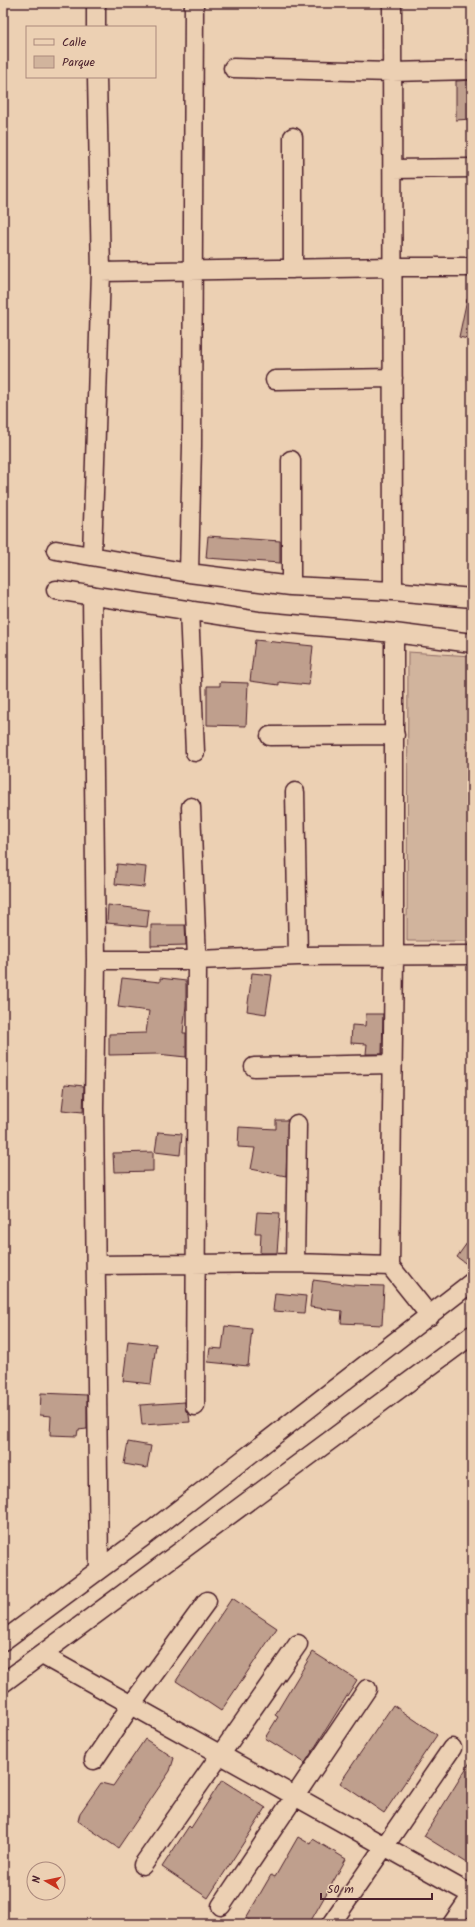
<svg xmlns="http://www.w3.org/2000/svg" width="475" height="1927" viewBox="0 0 475 1927" font-family="Kalam,sans-serif">
<style>
.green{fill:#d1b49d;stroke:#8e6a64}
.building{fill:#bf9f8d;stroke:#4a1f2b}
.lines{fill:none;stroke-linecap:round;stroke-linejoin:round}
.minor-casing{stroke:#4a1f2b;stroke-width:21}
.minor{stroke:#ecd0b3;stroke-width:18}
</style>
<rect width="100%" height="100%" fill="#ecd0b3"/>
<filter id="ink" filterUnits="userSpaceOnUse"><feTurbulence type="fractalNoise" baseFrequency=".025" numOctaves="2"/><feDisplacementMap in="SourceGraphic" scale="8" xChannelSelector="R" yChannelSelector="G"/><feConvolveMatrix kernelMatrix="1 2 1 2 8 2 1 2 1" color-interpolation-filters="sRGB"/></filter>
<g filter="url(#ink)">
<path class="green" d="M 408,652 L 472,656 L 472,941 L 407,941 Z"/>
<path class="building" d="M 472,80 L 472,119 L 456,120 L 456,81 Z
M 467,299 L 472,300 L 472,340 L 459,337 Z
M 208,536 L 280,541 L 280,563 L 206,558 Z
M 255,640 L 313,646 L 309,685 L 279,682 L 279,685 L 250,681 Z
M 220,682 L 248,683 L 246,726 L 207,725 L 207,686 L 220,686 Z
M 117,864 L 146,867 L 144,887 L 115,884 Z
M 108,905 L 149,910 L 147,927 L 107,923 Z
M 151,925 L 185,925 L 186,945 L 151,946 Z
M 252,973 L 272,975 L 266,1014 L 247,1011 Z
M 122,978 L 160,982 L 160,978 L 186,981 L 186,1005 L 183,1033 L 186,1033 L 186,1057 L 157,1054 L 109,1055 L 109,1034 L 146,1033 L 149,1011 L 118,1007 Z
M 366,1014 L 383,1014 L 382,1054 L 366,1054 L 367,1044 L 351,1043 L 352,1025 L 365,1026 Z
M 65,1084 L 84,1086 L 83,1112 L 62,1110 Z
M 276,1120 L 288,1120 L 286,1176 L 251,1169 L 255,1148 L 238,1147 L 239,1127 L 276,1129 Z
M 158,1132 L 182,1134 L 180,1155 L 155,1152 Z
M 153,1152 L 153,1171 L 114,1172 L 113,1153 Z
M 257,1212 L 280,1213 L 277,1253 L 260,1253 L 261,1233 L 255,1233 Z
M 472,1236 L 472,1268 L 457,1257 Z
M 313,1280 L 352,1285 L 384,1286 L 382,1325 L 341,1323 L 342,1311 L 310,1307 Z
M 275,1293 L 306,1296 L 304,1313 L 273,1311 Z
M 225,1326 L 252,1329 L 248,1366 L 208,1362 L 210,1348 L 222,1349 Z
M 128,1341 L 156,1344 L 151,1384 L 123,1381 Z
M 41,1393 L 87,1395 L 87,1429 L 78,1430 L 77,1436 L 50,1435 L 51,1416 L 40,1415 Z
M 185,1402 L 186,1411 L 189,1415 L 190,1422 L 142,1425 L 140,1405 Z
M 128,1442 L 151,1446 L 147,1468 L 124,1464 Z
M 232,1598 L 277,1628 L 221,1711 L 176,1681 Z
M 313,1652 L 357,1680 L 305,1763 L 265,1738 L 278,1717 L 275,1715 Z
M 393,1705 L 437,1735 L 384,1813 L 340,1783 Z
M 145,1739 L 174,1758 L 170,1771 L 118,1848 L 78,1821 L 80,1813 L 101,1783 L 113,1786 Z
M 472,1759 L 472,1866 L 424,1836 Z
M 222,1780 L 266,1808 L 208,1898 L 162,1867 L 189,1826 L 191,1828 Z
M 298,1837 L 310,1844 L 313,1839 L 346,1859 L 309,1924 L 257,1924 L 246,1918 L 271,1875 L 275,1877 Z"/>
<g class="lines">
<g class="minor-casing">
<path id="minor" d="M 96,3 L 96,27
M 392,3 L 393,591
M 233,68 L 392,72 L 472,70
M 393,169 L 472,168
M 293,269 L 293,137
M 101,272 L 393,267 L 472,267
M 275,380 L 393,378
M 291,460 L 291,586
M 56,550 L 189,573 L 291,586 L 393,591 L 472,598
M 92,555 L 101,272 L 97,77
M 189,573 L 192,446 L 194,3
M 56,590 L 258,621 L 394,633 L 472,643
M 92,595 L 96,960 L 94,1108 L 99,1570
M 189,610 L 195,752
M 394,633 L 394,956 L 390,1266 L 430,1316
M 270,736 L 395,735
M 295,792 L 298,956
M 191,807 L 197,960 L 195,1406
M 96,960 L 197,960 L 298,956 L 472,955
M 254,1067 L 392,1064
M 295,1263 L 297,1124
M 96,1265 L 295,1263 L 390,1266
M 3,1641 L 146,1535 L 472,1282
M 42,1655 L 472,1895
M 3,1683 L 472,1335
M 94,1760 L 132,1704 L 207,1601
M 143,1865 L 298,1644
M 221,1906 L 367,1689
M 331,1924 L 452,1748
M 452,1924 L 472,1895"/>
</g>
<use href="#minor" class="minor"/>
</g>
</g>
<rect width="475" height="1927" fill="none" stroke="#ecd0b3" stroke-width="16"/>
<rect x="8" y="8" width="459" height="1911" fill="none" stroke="#4a1f2b" stroke-width="1.5" filter="url(#ink)"/>
<rect x="26" y="26" width="130" height="52" fill="#ecd0b3" stroke="#ab897d"/>
<rect x="34" y="39" width="20" height="6" fill="#ecd0b3" stroke="#ab897d"/>
<text x="62" y="46" font-size="12" fill="#4a1f2b">Calle</text>
<rect x="34" y="56" width="20" height="12" fill="#d1b49d" stroke="#ab897d"/>
<text x="62" y="66" font-size="12" fill="#4a1f2b">Parque</text>
<g transform="translate(46 1881) rotate(279)"><circle r="19" fill="#ecd0b3" stroke="#ab897d"/>
<path d="M0-3L7 15L0 10L-7 15Z" fill="#c8321e"/>
<text y="-6" font-size="11" font-weight="bold" text-anchor="middle" fill="#4a1f2b">N</text>
</g>
<path d="M321 1893v6h111v-6" fill="none" stroke="#4a1f2b" stroke-width="2"/>
<text x="327" y="1893" font-size="12" fill="#4a1f2b" stroke="#ecd0b3" stroke-width="3" paint-order="stroke">50 m</text>
</svg>
